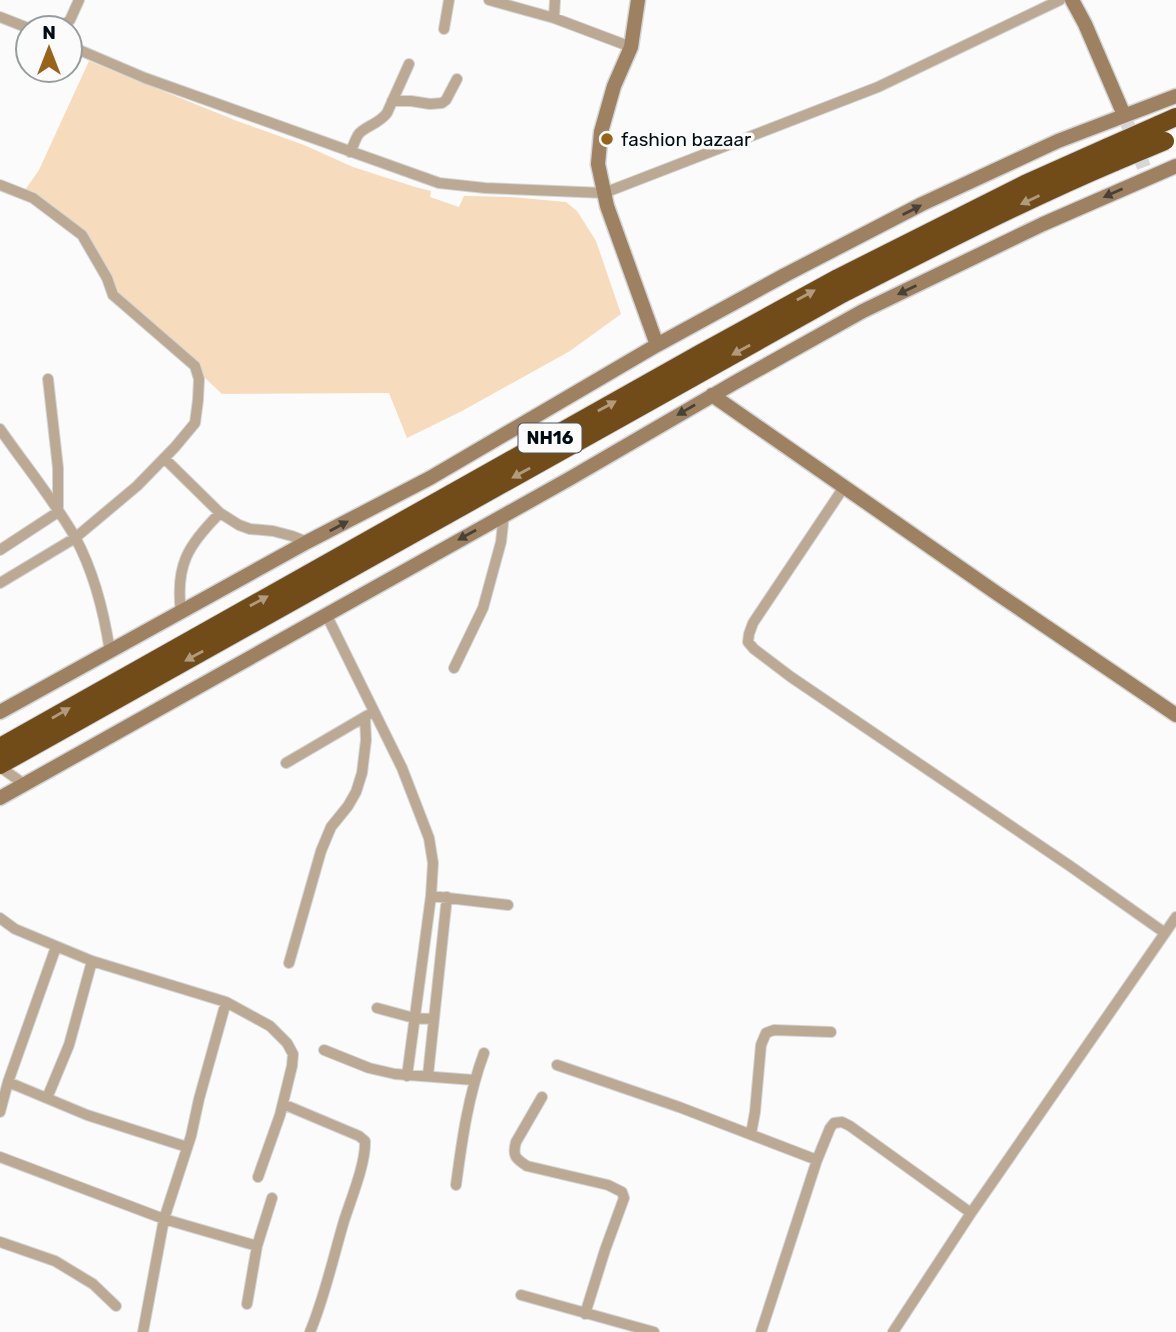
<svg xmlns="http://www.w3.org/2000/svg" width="1176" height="1332" viewBox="0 0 1176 1332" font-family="Rubik,sans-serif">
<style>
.green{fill:#f6dbbc}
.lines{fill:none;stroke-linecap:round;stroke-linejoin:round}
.secondary-tunnel{stroke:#d6d7d8;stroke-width:14;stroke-dasharray:14 7;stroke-linecap:butt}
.street-casing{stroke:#d3d5d6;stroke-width:12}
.secondary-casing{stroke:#d3d5d6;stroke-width:17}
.highway-casing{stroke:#d3d5d6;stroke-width:20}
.street{stroke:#bca993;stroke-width:10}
.secondary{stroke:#9d8161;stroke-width:14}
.highway{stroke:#724c18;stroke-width:18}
.highway-bridge-casing{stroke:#d3d5d6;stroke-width:20;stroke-linecap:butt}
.highway-bridge{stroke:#724c18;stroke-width:18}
.oneway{fill:#484136}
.oneway2{fill:#b09b7e}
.poi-dot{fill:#98641a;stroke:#fbfbfb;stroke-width:2.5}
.labels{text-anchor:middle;stroke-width:7;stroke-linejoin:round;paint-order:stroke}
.shield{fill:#fbfbfb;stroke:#4d5459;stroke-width:2}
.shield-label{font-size:18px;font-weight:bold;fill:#020d13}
.poi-label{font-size:19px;fill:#020d13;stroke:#fbfbfb;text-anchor:start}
</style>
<rect width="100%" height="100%" fill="#fbfbfb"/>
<path class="green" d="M 89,61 L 237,121 L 304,145 L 353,167 L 415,187 L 431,191 L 430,197 L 459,207 L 464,196 L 511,197 L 566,202 L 577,211 L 596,241 L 621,314 L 570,351 L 462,411 L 407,438 L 389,393 L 222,394 L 114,292 L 82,231 L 25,190 L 39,170 Z"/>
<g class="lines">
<path class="secondary-tunnel" d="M 1124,115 L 1148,178"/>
<g class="street-casing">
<path id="street" d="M 489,0 L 554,18 L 631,47
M 0,17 L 28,28
M 554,18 L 555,0
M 59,28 L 70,20 L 79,0
M 444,29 L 449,0
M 70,46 L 145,78 L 439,183 L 485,188 L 604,193 L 878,87 L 1060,0
M 392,101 L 411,101 L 430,104 L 442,103 L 446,100 L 457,79
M 350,152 C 353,147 355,140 358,135 C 364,126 378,125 387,113 L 409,64
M 0,185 L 33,198 L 82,235 L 107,278 L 113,295 L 195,366 L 199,379 L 198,400 L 195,423 L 175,447 L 137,486 L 75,538 L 0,583
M 0,429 C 25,465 53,499 75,537 C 94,572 104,612 110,652
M 164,458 L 220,513 L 239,525 L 250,529 L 273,531 L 292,536 L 307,542
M 844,487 L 753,623 L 749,634 L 748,642 L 754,649 L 791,677 L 1070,866 L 1165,933 L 1176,917
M 0,550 L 58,512 L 58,468 L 48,379
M 181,613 C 175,565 188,545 220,513
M 326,614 L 402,768 L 429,838 L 433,863 L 431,896 L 407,1076
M 454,668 L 483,608 L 501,542 L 504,514
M 286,763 L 368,715
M 0,767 L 24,784
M 431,896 L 508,905
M 0,918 L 15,929 L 92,961 L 226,1002 L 270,1026 L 287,1043 L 293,1054 L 292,1066 L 280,1115 L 258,1177
M 289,963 L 321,851 L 331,827 L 348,806 L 356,792 L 362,773 L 366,740 L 365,718
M 377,1008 L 414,1018 L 433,1019
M 324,1050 L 369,1068 L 395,1074 L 474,1080
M 557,1065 L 679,1107 L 817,1160
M 428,1075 L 447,897
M 8,1082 L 87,1115 L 187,1147
M 542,1097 L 516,1142 C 512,1156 516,1159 527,1166 L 608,1185 L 622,1192 L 624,1198 L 605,1250 L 585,1314
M 47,1098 L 69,1045 L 92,961
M 283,1104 L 359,1136 L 365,1141 C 366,1163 351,1199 344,1221 C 333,1258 325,1296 310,1332
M 0,1112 L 8,1082 L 56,947
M 751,1134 L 755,1112 L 761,1045 L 766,1033 L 774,1030 L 831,1032
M 0,1157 L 164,1219 L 257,1246
M 456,1185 C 462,1140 468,1096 484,1053
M 0,1242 L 55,1261 L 93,1284 L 116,1306
M 521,1295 L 654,1332
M 247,1304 L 257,1246 L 272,1198
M 143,1332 L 164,1219 L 191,1136 L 199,1099 L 226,1002
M 761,1332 L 817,1160 L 830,1128 L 834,1123 L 842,1122 L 850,1126 L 971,1213
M 893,1332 L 971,1213 L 1165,933"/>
</g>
<g class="secondary-casing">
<path id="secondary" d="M 638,0 L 631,47 L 614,86 L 601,132 L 598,164 L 607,206 L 657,345
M 1072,0 L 1085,24 L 1124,115
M 712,395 L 995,592 L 1176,715
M 0,712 L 307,542 L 430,478 L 657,345 L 785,275 L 922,204 L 1058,141 L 1176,96
M 0,798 L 569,479 L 734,383 L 863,311 L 1043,224 L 1176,166"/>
</g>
<g class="highway-casing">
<path id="highway" d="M 1158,125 L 1176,117
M 0,747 L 701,353 L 838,278 L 1025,184 L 1108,147
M 0,765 L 842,294 C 932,248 1021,202 1115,162"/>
</g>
<use href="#street" class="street"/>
<use href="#secondary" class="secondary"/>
<use href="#highway" class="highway"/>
<g class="highway-bridge-casing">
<path id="highway-bridge" d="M 1108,147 L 1158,125
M 1115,162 L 1165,141"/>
</g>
<use href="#highway-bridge" class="highway-bridge"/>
</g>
<defs><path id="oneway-solid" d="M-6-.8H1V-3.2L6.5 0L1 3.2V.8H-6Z" transform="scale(1.75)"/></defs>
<g class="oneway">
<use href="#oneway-solid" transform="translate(1113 193) rotate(156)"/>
<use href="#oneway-solid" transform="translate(912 210) rotate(-27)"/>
<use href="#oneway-solid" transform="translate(907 290) rotate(154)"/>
<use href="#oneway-solid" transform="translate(686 410) rotate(150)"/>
<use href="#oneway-solid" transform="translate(339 526) rotate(-28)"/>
<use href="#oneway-solid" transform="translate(467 535) rotate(151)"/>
</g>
<g class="oneway2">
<use href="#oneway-solid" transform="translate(1030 200) rotate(155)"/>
<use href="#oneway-solid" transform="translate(806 295) rotate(-29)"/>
<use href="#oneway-solid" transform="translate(741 350) rotate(151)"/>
<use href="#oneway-solid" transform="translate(607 406) rotate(-29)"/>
<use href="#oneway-solid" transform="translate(521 473) rotate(151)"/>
<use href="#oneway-solid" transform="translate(259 601) rotate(-29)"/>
<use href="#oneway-solid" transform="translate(194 656) rotate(151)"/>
<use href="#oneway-solid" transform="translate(61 713) rotate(-30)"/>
</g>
<circle class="poi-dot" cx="607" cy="139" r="7"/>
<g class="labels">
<rect class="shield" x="518.5" y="423.5" width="63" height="29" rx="5"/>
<g class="shield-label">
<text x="550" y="444">NH16</text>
</g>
<g class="poi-label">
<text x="621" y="146">fashion bazaar</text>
</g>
</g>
<g transform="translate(49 49)"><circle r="33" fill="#fbfbfb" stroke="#979c9e" stroke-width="2"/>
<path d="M0-5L12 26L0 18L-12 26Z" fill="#98641a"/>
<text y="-10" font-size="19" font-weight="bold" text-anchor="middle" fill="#020d13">N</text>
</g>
</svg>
